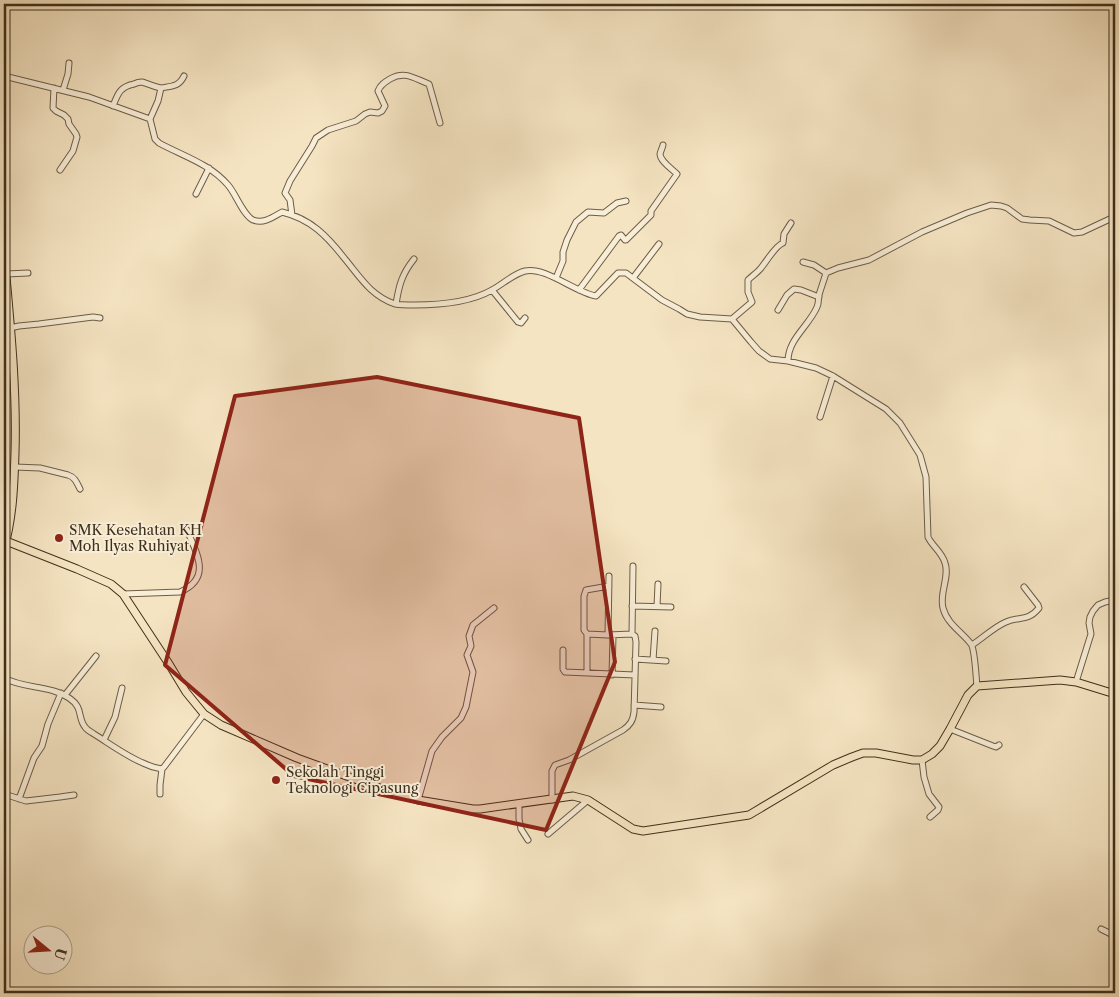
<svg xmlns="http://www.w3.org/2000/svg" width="1119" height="997" viewBox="0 0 1119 997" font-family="'Libre Caslon Text',serif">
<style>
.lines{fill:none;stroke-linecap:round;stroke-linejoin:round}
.minor-casing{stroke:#6c5d46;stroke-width:7}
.major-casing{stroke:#3f301c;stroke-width:9}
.minor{stroke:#f8edd7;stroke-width:5}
.major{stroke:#f5e4c2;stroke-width:7}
.marked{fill:#8f2418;fill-opacity:0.2;stroke:#8f2418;stroke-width:4;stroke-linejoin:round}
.poi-dot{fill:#8f2418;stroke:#f8edd7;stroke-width:2}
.labels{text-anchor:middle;stroke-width:4;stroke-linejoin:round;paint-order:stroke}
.poi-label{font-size:14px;fill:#3f301c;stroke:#f8edd7;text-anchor:start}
</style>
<rect width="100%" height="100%" fill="#f5e4c2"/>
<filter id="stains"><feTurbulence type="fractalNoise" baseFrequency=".004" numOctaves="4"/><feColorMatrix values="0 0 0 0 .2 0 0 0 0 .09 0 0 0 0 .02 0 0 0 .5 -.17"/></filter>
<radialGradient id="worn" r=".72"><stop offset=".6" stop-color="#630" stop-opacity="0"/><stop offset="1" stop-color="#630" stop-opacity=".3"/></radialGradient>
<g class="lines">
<g class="minor-casing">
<path id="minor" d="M 4,76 L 89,97 L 150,119 L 155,139 L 159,143 C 183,156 210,164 228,185 C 236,194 243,215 253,220 C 264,224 273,217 282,212 C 311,219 327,236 345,259 C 360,277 371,296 395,304 C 401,305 408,305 414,305 C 438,305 471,302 492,290 C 503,284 513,274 525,271 C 545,266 576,293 596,296 L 618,273 L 626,273 L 662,300 L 679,309 L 687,314 L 700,317 L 732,319 L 751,342 L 759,351 L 770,359 L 788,361 L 816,368 L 833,376 L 886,409 L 900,423 L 920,455 L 926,477 L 928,537 C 932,546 942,552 945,563 C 950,577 939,593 943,608 C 947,624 962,632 971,644 C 975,649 976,678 977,686
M 54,88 L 53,108 L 56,111 L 64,115 L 68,119 L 69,124 L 76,134 L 77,137 L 73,151 L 60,170
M 63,90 L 68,74 L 69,63
M 113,106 C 118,93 120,87 134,84 C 136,83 140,82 142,82 C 146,83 155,87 161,88
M 150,119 L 158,101 L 161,88 C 171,86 179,87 184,76
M 196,194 L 209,168
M 292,215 L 290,200 L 285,193 L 290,181 L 312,146 L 316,138 L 328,130 L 356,121 L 365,114 L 370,112 L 378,113 L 382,111 L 385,106 L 378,91 C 380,85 385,82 390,79 C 405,70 415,79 429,84 L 440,123
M 803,262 L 814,265 L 826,273
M 6,274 L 28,273
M 556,278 L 563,261 L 563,252 L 567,240 L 576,222 L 588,212 L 604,213 L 617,203 L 626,201
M 633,278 L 659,244
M 492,290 L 518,322 L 521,323 L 525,318
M 579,290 L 619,236 L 621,235 L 625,240 L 626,240 L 651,215 L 651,211 L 677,174 C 672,169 660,161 660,154 C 660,153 663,146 663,145
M 396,304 C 399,285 402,274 414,259
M 778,310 L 787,295 L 794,289 L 801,290 L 819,297
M 732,319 L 752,302 L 748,292 L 748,280 C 752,276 757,273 761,268 C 767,261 775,246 783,243 L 784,234 L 791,223
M 10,328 L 19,326 L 39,324 L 93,317 L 100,318
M 4,361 L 6,348
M 788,361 C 788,339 809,326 817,307 C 819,303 818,299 819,295 C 821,288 824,280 826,273 L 838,268 L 869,260 L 922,232 L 967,213 L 991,205 L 1001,206 L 1007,208 L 1022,219 L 1030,220 L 1049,221 L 1074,233 L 1082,232 L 1112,218 L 1115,213
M 4,370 L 14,368
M 820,417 L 833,376
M 15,467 L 40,468 L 68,475 C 75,477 77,483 80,489
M 609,576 L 608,635 L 632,634
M 1113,592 L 1115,596
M 123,594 L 180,592 C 212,578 197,554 187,530
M 632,606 L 671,607
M 657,606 L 658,584
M 587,634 L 587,673
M 608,635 L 587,634 L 584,630 L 584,596 L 586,590 L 609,586
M 972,645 C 983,638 994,627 1006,622 C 1019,616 1028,622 1039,608 L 1038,605 L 1024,587
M 563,650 L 563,669 L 565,672 L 635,675
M 635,659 L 666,661
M 653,660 L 655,631
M 612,675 L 613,636
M 4,678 C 24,689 50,685 69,698 C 84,708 77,717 85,727 C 87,730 91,732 94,734 C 110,744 126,756 143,763 C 149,766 155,768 162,769 L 164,767 L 204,714
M 1076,682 L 1091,634 L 1089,623 L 1090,617 L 1093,611 L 1098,605 L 1105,602 L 1115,600
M 65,695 L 96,656
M 634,705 L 661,707
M 950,729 L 993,746 L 996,747 L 999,745
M 104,740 L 115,717 L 122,688
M 922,760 L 924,777 L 929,794 L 939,807 L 938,810 L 930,817
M 4,794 L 26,801 L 60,797 L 74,795
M 160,794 L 160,785 L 162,769
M 19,799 L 34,758 L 42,746 L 48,724 L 61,693
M 418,800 L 432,751 L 442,737 L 461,718 L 466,707 L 473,672 L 467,655 L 471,646 L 469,636 L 473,625 L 494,608
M 552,800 L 552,771 L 555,765 L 569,760 L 623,730 C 630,725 633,721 634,712 L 636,642 L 635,636 L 632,634 L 633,566
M 519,804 L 519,819 L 521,829 L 528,840
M 548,834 L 588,800
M 1101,929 L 1115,936"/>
</g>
<g class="major-casing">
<path id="major" d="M 4,255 C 10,321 17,387 15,453 C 14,485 13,517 4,548
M 6,541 L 77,569 L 111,584 L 123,594 L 169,664 L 186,692 L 204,714 L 221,725 L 297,758 L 388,791 L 418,800 L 473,809 L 480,809 L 573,796 L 588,800 L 633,829 L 643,831 L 749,815 L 833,765 L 852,757 L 863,753 L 876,753 L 913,760 L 922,760 L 932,754 L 940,746 L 950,729 L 968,695 L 977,686 L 1060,680 L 1076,682 L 1115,694"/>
</g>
<use href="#minor" class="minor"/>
<use href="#major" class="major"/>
</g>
<path class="marked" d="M 377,377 L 579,418 L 615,662 L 546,830 L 294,776 L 165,665 L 235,396 Z"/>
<g class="poi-dot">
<circle cx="59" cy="538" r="5"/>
<circle cx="276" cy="780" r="5"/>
</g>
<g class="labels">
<g class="poi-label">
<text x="69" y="535">SMK Kesehatan KH<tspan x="69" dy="16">Moh Ilyas Ruhiyat</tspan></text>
<text x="286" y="777">Sekolah Tinggi<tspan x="286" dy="16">Teknologi Cipasung</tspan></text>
</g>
</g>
<rect width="1119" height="997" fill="none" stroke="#f5e4c2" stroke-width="20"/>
<rect x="5" y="5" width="1109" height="987" fill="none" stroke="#3f301c" stroke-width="2.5"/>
<rect x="10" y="10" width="1099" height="977" fill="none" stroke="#3f301c"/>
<g transform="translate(48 950) rotate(108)"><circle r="24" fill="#f8edd7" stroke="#aea18c"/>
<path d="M0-4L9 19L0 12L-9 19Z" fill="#8f2418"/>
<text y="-8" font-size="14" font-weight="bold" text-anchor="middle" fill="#3f301c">U</text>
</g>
<rect width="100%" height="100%" filter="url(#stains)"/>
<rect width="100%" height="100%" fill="url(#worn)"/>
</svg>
